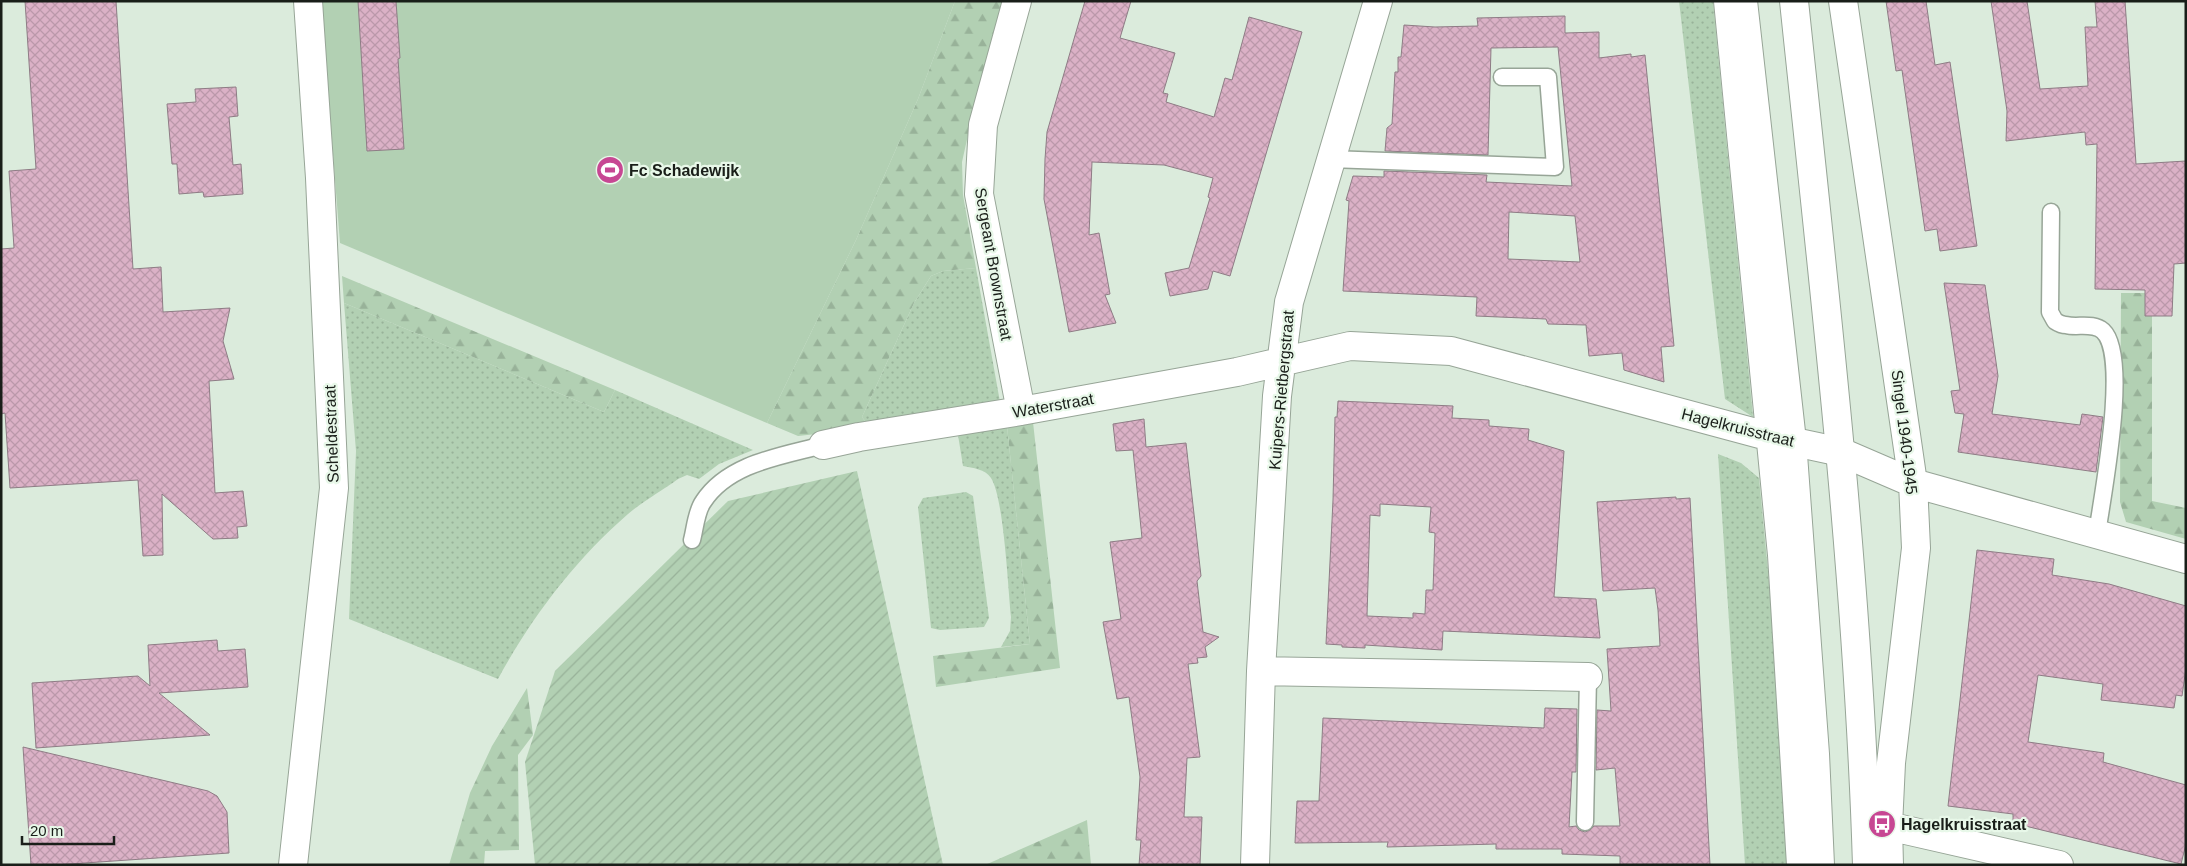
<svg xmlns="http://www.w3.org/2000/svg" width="2187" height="866" viewBox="0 0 2187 866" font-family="Helvetica,sans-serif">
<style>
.grass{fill:url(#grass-dots)}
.forest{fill:url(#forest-firs)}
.garden{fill:url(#garden-furrows)}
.pitch{fill:#b2d0b3}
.building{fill:url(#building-cross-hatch);stroke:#8e7c85;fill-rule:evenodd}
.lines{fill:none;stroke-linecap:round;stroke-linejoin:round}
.service-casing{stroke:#97a597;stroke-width:19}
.minor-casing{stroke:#97a597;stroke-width:30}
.secondary-casing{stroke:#97a597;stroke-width:30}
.service{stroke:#fff;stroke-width:16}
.minor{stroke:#fff;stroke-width:28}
.secondary{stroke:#fff;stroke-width:28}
.labels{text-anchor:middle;stroke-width:4.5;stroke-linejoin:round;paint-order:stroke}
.poi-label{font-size:16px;font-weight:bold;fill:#191e19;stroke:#e8f8e9;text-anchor:start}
.street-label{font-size:16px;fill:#191e19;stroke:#e8f8e9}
</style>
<defs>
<pattern id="grass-dots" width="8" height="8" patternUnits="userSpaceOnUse" patternTransform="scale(1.25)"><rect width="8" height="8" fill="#b2d0b3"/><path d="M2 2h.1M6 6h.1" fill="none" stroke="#98b299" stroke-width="1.8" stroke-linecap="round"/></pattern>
<pattern id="forest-firs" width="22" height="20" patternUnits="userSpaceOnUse" patternTransform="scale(1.25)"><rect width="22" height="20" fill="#b2d0b3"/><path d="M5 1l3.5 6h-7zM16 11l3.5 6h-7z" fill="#98b299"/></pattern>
<pattern id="garden-furrows" width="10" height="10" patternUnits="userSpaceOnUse" patternTransform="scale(1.25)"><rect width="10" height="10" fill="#b2d0b3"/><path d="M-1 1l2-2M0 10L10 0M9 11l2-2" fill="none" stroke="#98b299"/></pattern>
<pattern id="building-cross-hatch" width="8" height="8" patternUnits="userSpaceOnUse" patternTransform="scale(1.25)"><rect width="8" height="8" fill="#dbb1c6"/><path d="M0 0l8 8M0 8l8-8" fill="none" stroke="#bb98aa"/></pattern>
</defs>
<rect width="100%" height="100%" fill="#dbebdc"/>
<path class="grass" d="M 1679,1 L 1713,1 L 1753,417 L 1725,399 Z
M 976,268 L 1000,402 L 868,425 L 862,417 L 914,303 L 931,276 L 943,271 Z
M 344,303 L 604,412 L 615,390 L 753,450 L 719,464 L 699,479 L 687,475 L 678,479 C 662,491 643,501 628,514 C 575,560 531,618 498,679 L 349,619 L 356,451 Z
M 1007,426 L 1030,644 L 1001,647 L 1010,631 L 1011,617 C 1008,589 1004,498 991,478 C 985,469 973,468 963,466 L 958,435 Z
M 1718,454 L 1741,463 L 1759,478 L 1771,602 L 1788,865 L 1745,865 Z
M 966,492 L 973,496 L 989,618 L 984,627 L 940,630 L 931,628 L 918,507 L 923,498 Z"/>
<path class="forest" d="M 955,1 L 1003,1 L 976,99 L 962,162 L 963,195 L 976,268 L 943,271 L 931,276 L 914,303 L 862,417 L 868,425 L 835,432 L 798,436 L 767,423 L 856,240 L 918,99 Z
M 342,276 L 615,390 L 604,412 L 344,303 Z
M 2121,293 L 2152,293 L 2152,501 L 2186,508 L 2186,539 L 2126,522 L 2120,502 Z
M 1033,422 L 1060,668 L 936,687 L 933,656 L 1030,644 L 1007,426 Z
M 527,688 L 533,735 L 518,755 L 519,850 L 485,851 L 484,865 L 449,865 L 470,793 L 492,746 Z
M 1087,820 L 1091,865 L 985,865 Z"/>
<path class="garden" d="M 857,471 L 943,865 L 535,865 L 525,762 L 555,671 L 728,501 Z"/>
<path class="pitch" d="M 321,1 L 955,1 L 918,99 L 856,240 L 767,423 L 340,243 Z"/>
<path class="building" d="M 25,1 L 116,1 L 133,269 L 161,267 L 163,312 L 230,308 L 223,341 L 234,379 L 209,381 L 215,493 L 243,491 L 247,526 L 237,527 L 238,538 L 213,539 L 162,494 L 163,555 L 143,556 L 138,480 L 10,488 L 5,413 L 1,414 L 1,249 L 14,248 L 9,171 L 36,169 Z
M 358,1 L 396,1 L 400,58 L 398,59 L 404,149 L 367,151 Z
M 1085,1 L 1131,1 L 1120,38 L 1175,53 L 1163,93 L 1168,94 L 1166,102 L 1214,117 L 1225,78 L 1232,80 L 1249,17 L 1302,32 L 1230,276 L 1213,271 L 1208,289 L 1170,296 L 1165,273 L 1189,268 L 1210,198 L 1208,197 L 1213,178 L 1164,165 L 1092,162 L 1089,235 L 1099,233 L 1110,294 L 1105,295 L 1116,323 L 1069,332 L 1044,199 L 1045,159 L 1047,132 Z
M 1886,1 L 1926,1 L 1935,65 L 1950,62 L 1977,246 L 1940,251 L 1937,229 L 1925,231 L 1902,70 L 1896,71 Z
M 1991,1 L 2027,1 L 2040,89 L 2088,86 L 2085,27 L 2097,27 L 2095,1 L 2125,1 L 2136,164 L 2186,161 L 2186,263 L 2174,264 L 2172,316 L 2145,316 L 2145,290 L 2095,289 L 2097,144 L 2086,145 L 2085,132 L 2006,141 L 2007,111 Z
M 1565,16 L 1565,33 L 1599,32 L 1599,58 L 1631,54 L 1631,57 L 1645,55 L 1674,346 L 1661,347 L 1664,382 L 1624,370 L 1622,353 L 1589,356 L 1586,325 L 1548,324 L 1546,319 L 1476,316 L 1477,297 L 1343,291 L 1349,201 L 1346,200 L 1353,176 L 1384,177 L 1384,171 L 1487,175 L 1486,182 L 1572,186 L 1558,47 L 1491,48 L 1488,155 L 1385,151 L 1387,128 L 1392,124 L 1395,72 L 1398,72 L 1398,57 L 1401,57 L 1404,25 L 1435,27 L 1478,26 L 1477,18 ZM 1509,212 L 1575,216 L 1580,262 L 1508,259 Z
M 236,87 L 238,116 L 229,117 L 233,165 L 241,164 L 243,194 L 204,197 L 203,192 L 179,194 L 177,164 L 172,164 L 167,104 L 196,102 L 195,89 Z
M 1944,283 L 1985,285 L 1998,376 L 1992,414 L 2080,425 L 2082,414 L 2103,417 L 2096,472 L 1958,452 L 1964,414 L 1955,413 L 1951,391 L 1960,390 Z
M 1338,401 L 1453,406 L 1452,418 L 1489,420 L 1489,426 L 1529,429 L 1528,440 L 1564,451 L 1554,597 L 1596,599 L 1600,638 L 1443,631 L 1442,650 L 1365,645 L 1365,648 L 1342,647 L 1342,645 L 1326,644 L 1333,500 L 1335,417 L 1337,417 ZM 1380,504 L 1431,507 L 1429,532 L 1435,533 L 1433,590 L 1426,590 L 1425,614 L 1413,613 L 1413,618 L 1367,616 L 1370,515 L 1380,516 Z
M 1144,419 L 1146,447 L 1186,443 L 1201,576 L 1197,581 L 1203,632 L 1219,637 L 1205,647 L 1207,657 L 1197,658 L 1198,663 L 1188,664 L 1200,757 L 1187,758 L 1184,817 L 1202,817 L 1200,865 L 1139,865 L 1141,840 L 1136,840 L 1140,777 L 1129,697 L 1117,699 L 1103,622 L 1121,619 L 1110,542 L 1142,538 L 1133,450 L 1116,451 L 1113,424 Z
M 1676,497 L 1676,499 L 1690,498 L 1710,865 L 1620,865 L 1620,856 L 1562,854 L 1562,849 L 1496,849 L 1496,844 L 1387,847 L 1388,842 L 1295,843 L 1297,801 L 1319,801 L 1323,718 L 1544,728 L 1545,708 L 1577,709 L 1576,772 L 1572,772 L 1569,827 L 1576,826 L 1579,830 L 1585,832 L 1590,830 L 1594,826 L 1620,826 L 1615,768 L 1596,770 L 1597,710 L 1611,711 L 1607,649 L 1660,646 L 1658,610 L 1655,588 L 1603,591 L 1597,502 Z
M 1977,550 L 2054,559 L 2052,575 L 2109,584 L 2186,606 L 2186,668 L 2182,696 L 2176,695 L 2174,708 L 2101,700 L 2103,684 L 2038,675 L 2028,742 L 2104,753 L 2103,762 L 2186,785 L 2186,844 L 2181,864 L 2013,823 L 2013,814 L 1948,806 Z
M 217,640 L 218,651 L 245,649 L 248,687 L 159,693 L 210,735 L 36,748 L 32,683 L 138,676 L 150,686 L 148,645 Z
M 23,747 L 208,791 L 217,796 L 227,812 L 229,853 L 56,865 L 31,865 Z"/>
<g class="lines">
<g class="service-casing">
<path id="service" d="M 1330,159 L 1555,167 L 1548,77 L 1502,77
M 2051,212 L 2050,312 L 2055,321 C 2058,323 2062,325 2066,325 C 2077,328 2093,322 2103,331 C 2130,356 2102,497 2097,534
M 692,540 C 695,529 696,512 703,502 C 728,463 782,456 823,445
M 1585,822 L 1588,677"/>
</g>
<g class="minor-casing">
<path id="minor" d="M 1017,1 L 983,125 L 979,194 L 1021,411
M 1728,1 L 1782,555 L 1801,865
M 1843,1 L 1913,483 L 1916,548 L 1891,763 L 1888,826 L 1889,865
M 823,445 L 859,437 L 1021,411 L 1237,372 L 1350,346 L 1451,351 L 1771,437 L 1841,452 L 1913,483 L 2186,559
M 1261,671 L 1588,677
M 1888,826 L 2059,865
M 293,865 L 334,488 L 320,178 L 308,1
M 1255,865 L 1261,671 L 1277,396 L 1289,302 L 1378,1"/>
</g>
<g class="secondary-casing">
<path id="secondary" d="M 1743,1 L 1792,441 L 1815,754 L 1820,865
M 1794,1 C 1824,289 1858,576 1867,865"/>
</g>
<use href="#service" class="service"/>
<use href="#minor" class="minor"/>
<use href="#secondary" class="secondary"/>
</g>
<defs>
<g id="stadium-disc" transform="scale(1.4375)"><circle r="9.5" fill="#c74793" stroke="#e8f8e9"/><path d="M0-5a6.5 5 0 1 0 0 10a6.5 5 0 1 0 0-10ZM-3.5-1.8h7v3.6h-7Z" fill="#fff"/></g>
<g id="bus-disc" transform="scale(1.4375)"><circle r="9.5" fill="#c74793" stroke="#e8f8e9"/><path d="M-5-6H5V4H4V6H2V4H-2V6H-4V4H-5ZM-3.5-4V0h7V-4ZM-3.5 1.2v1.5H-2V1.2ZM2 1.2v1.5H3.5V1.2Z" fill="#fff"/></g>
</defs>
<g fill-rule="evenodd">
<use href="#stadium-disc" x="610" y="170"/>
<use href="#bus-disc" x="1882" y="824"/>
</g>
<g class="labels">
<g class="poi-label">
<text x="629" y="176">Fc Schadewijk</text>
<text x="1901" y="830">Hagelkruisstraat</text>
</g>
<g class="street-label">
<text transform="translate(994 264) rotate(80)" y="6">Sergeant Brownstraat</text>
<text transform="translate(1281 390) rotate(-85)" y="6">Kuipers-Rietbergstraat</text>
<text transform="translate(1053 405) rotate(-10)" y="6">Waterstraat</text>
<text transform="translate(1738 427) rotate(14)" y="6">Hagelkruisstraat</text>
<text transform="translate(1905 432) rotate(83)" y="6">Singel 1940-1945</text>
<text transform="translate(331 434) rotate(-92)" y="6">Scheldestraat</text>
</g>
</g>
<rect width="2187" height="866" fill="none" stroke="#191e19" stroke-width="5"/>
<path d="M22 836v8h92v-8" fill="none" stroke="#191e19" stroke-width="2.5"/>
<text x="30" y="836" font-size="15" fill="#191e19" stroke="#e8f8e9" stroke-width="4" paint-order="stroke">20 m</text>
</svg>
